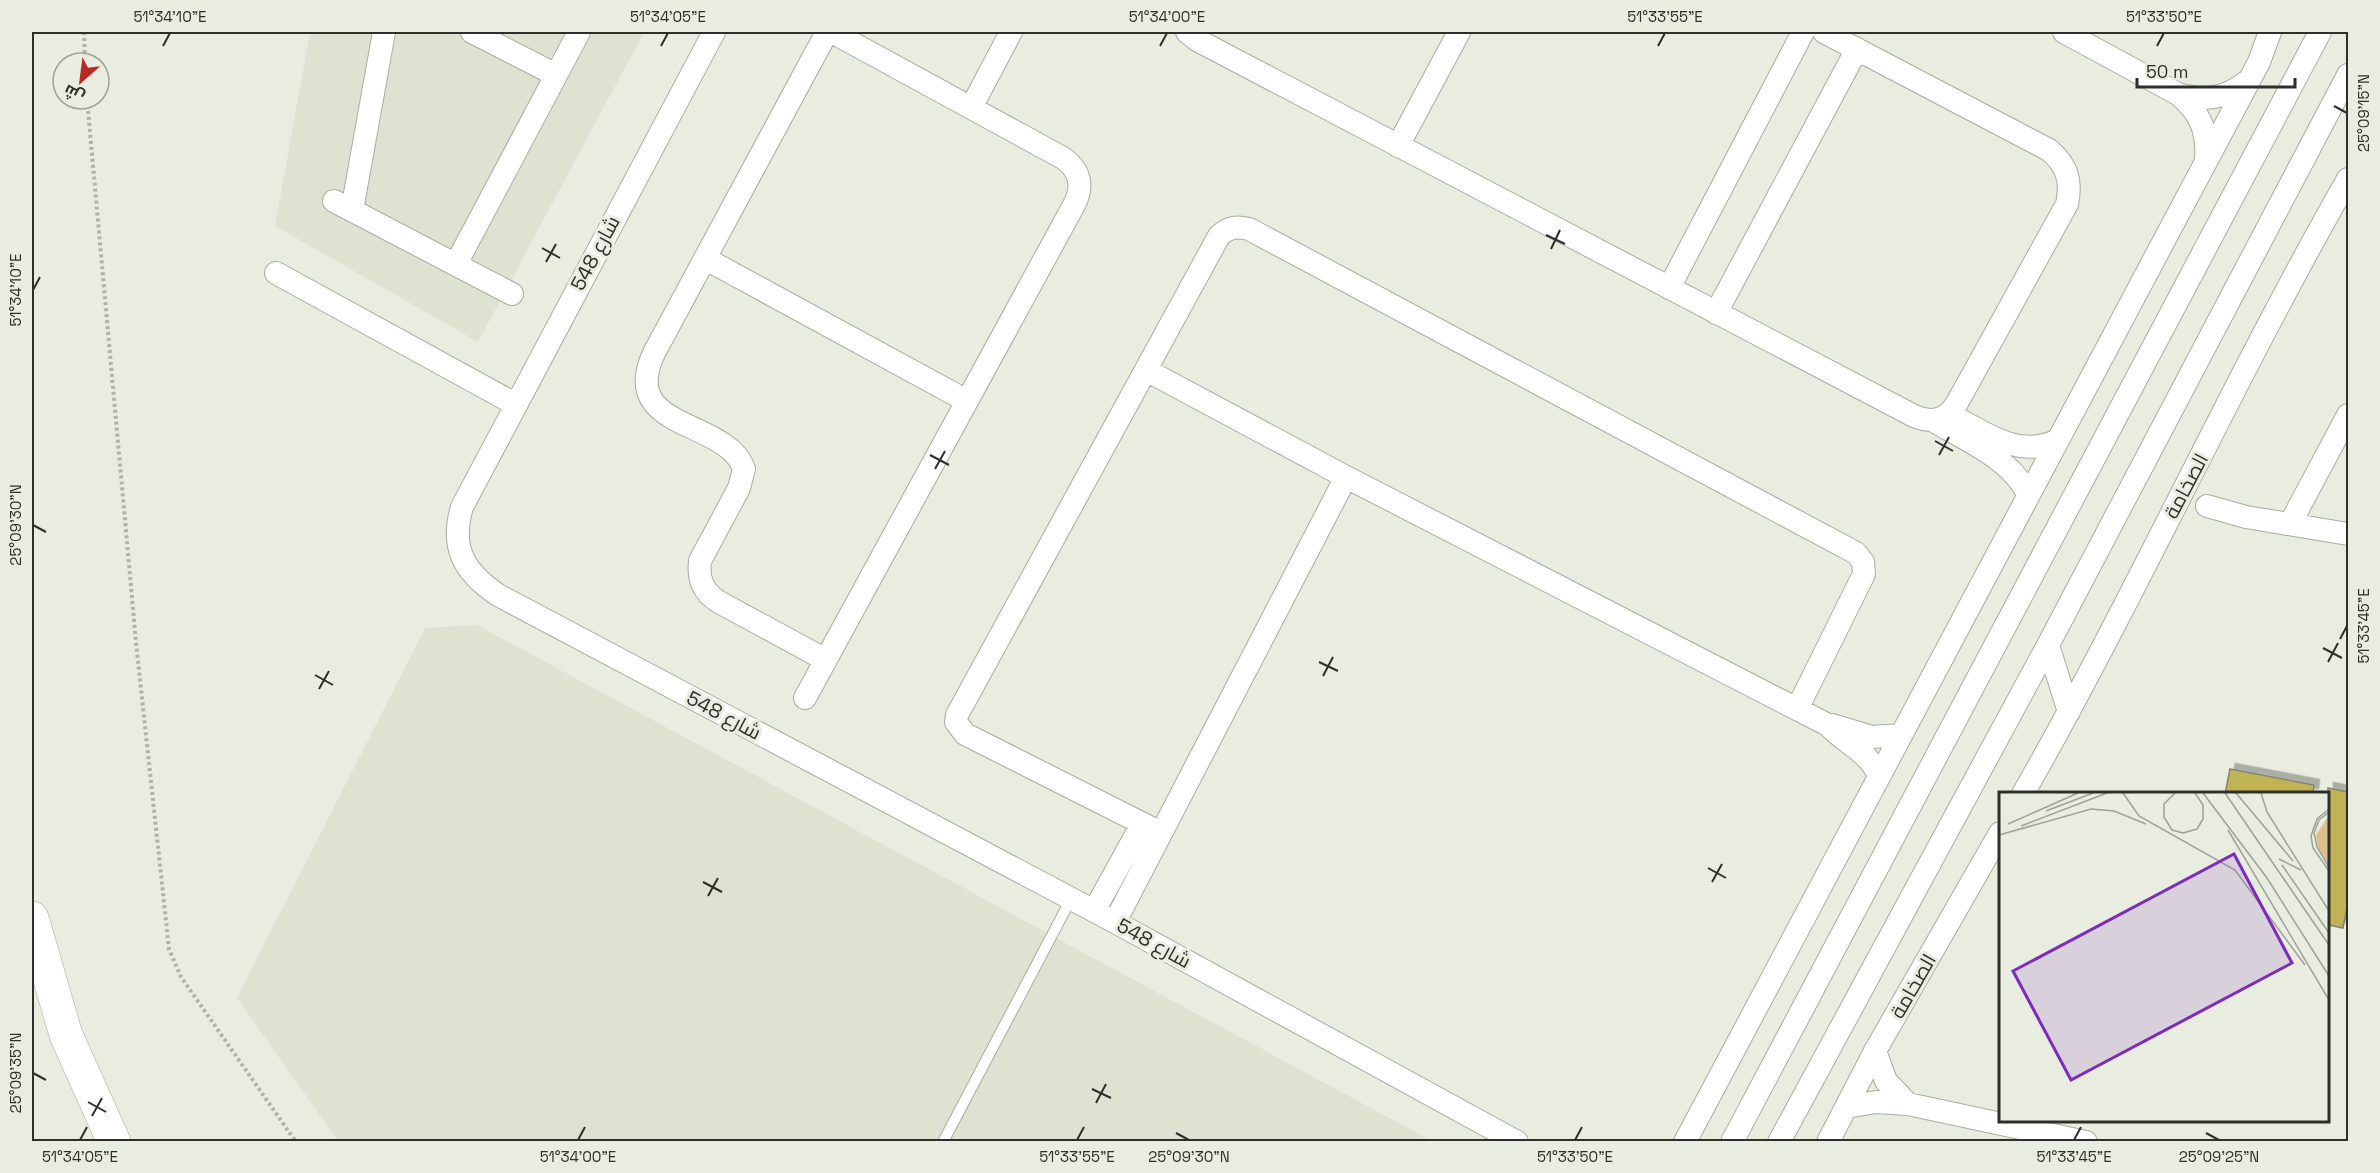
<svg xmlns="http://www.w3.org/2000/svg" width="2380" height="1173" viewBox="0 0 2380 1173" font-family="'Space Grotesk',Cairo,sans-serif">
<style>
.built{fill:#dde3d0}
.building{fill:#c0b352;stroke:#838276;stroke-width:1.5;filter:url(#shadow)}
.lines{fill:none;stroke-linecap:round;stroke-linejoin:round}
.service-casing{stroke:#a9aca0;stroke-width:12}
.minor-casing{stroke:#a9aca0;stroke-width:24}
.motorway-casing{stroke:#a9aca0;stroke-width:34}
.path{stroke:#afb2a7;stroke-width:4;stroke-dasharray:3 3;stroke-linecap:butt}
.service{stroke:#fff;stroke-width:10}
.minor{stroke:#fff;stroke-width:22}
.motorway{stroke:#fff;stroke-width:33}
.ticks{fill:none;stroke:#2e2f2a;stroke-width:2}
.labels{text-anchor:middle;stroke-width:6;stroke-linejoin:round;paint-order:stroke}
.street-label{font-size:20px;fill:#2e2f2a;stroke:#e9ede0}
.inset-road{fill:none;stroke:#9ea197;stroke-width:1.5}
.view{fill:#7b2cbf;fill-opacity:0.15;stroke:#7b2cbf;stroke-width:3}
.inset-edge{fill:none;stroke:#2e2f2a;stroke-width:3}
.neatline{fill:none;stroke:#2e2f2a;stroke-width:2}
.ticks-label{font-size:15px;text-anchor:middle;fill:#2e2f2a}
</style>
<defs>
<filter id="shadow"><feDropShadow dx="5.5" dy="-5.5" stdDeviation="0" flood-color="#0004"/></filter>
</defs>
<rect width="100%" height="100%" fill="#e9ede0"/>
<path class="built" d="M 310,32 L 644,32 L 478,342 L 275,226 Z
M 477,625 L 1432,1141 L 338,1141 L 237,998 L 425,628 Z"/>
<path class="building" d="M 2230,769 L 2314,785 L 2313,794 L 2225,794 Z
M 2328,788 L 2349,792 L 2349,898 L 2343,928 L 2328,925 Z"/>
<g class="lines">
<g class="service-casing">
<path id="service" d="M 943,1142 L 1071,899"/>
</g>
<g class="minor-casing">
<path id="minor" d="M 472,32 L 556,75
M 714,32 L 462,507 C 450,548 464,572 498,595 L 1115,922 L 1517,1142
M 1187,32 L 1197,40 L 1914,416 C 1932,424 1947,420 1957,403 L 2067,204 C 2072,181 2067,165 2049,150 L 1824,32
M 2064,32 L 2178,94 C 2200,112 2208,131 2206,159
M 2178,94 C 2205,102 2227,98 2249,80
M 971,108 L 1011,32
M 1398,146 L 1459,32
M 334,201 L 512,294
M 352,210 L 384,32
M 706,259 L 967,401
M 456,264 L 579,32
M 276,273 L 515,404
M 1669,288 L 1803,32
M 1716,313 L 1857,49
M 1146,370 L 1346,477 L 1828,725 C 1844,743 1868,751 1878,774
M 1953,416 C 1987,434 2018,458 2056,441
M 1934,421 C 1967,441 2010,458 2028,494
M 2207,506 L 2246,517 L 2348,534
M 2290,524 L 2348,415
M 2048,645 L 2069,712
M 826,660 L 719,602 C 703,592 698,580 700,561 L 739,488 L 744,469 C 728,419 617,431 654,353 L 827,32
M 805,698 L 1074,205 C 1084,186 1080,170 1063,158 L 832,32
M 1832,725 L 1872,737 L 1899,735
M 2023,794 C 2138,592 2233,380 2348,179
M 1161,833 L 965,734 L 956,722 L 957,715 L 1219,236 C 1229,227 1236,226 1249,229 L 1856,553 L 1863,562 L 1864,574 L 1797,709
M 1094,911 L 1142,824
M 1115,922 L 1346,477
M 1875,1051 L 1886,1081 L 1908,1104
M 1846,1107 L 1876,1102 L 1908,1104 L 2086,1142
M 1685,1142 L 2259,62 L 2270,32
M 1732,1142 L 2320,32
M 1779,1142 L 2048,645 L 2348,75
M 1828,1142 L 1875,1051 L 2000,833"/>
</g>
<g class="motorway-casing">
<path id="motorway" d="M 32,918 L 66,1035 L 114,1142"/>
</g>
<path class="path" d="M 84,32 L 85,63
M 87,99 L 136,642 L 169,949 L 181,977 L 296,1142"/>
<use href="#service" class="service"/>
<use href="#minor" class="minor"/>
<use href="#motorway" class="motorway"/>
</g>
<path class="ticks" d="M 163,46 L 170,33M 661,46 L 668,33M 1160,46 L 1167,33M 1658,46 L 1665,33M 2157,46 L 2164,33M 2334,106 L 2347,113M 1546,235 L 1565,244M 542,248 L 560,258M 1551,249 L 1560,230M 546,262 L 556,244M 33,290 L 40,277M 1935,441 L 1953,451M 930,455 L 949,465M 1939,455 L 1949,437M 935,469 L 945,451M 33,525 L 46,532M 2340,639 L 2347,626M 2323,648 L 2342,658M 1319,662 L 1338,671M 2328,662 L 2338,643M 315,675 L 333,685M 1323,676 L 1333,657M 319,689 L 329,671M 1708,868 L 1726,878M 703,882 L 722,892M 1712,882 L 1722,864M 708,896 L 718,878M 33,1073 L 46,1080M 1092,1089 L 1111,1098M 88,1102 L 106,1112M 1096,1103 L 1106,1084M 92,1116 L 102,1098M 1176,1133 L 1189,1140M 2206,1133 L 2219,1140M 80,1140 L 87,1127M 578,1140 L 585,1127M 1077,1140 L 1084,1127M 1575,1140 L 1582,1127M 2074,1140 L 2081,1127"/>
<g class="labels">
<g class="street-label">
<text transform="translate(595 253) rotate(-62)" y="7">شارع 548</text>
<text transform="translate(2186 486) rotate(-62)" y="7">الصخامة</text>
<text transform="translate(724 715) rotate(28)" y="7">شارع 548</text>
<text transform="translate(1154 943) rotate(29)" y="7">شارع 548</text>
<text transform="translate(1913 986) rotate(-60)" y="7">الصخامة</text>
</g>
</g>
<g transform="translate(1999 792)">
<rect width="330" height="330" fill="#e9ede0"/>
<path d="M 330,23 L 330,73 L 319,56 L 317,43 Z" fill="#dcc18c"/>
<path class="inset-road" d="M 124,1 L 140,24 L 236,78 L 306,173M 176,1 L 165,12 L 165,25 L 173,38 L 184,41 L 198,37 L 204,27 L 204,13 L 196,1M 204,1 L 268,86 L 330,184M 226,1 L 330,153M 237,1 L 294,69M 262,1 L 268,20 L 330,119M 330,17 L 318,27 L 312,44 L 314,56 L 330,79M 47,19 L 94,1M 330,20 L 320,28 L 315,41 L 318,55 L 330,75M 9,32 L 79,1M 22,34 L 108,1M 229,38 L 330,208M 0,43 L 92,17 L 115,19 L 147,32M 280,67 L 302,78M 283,73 L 330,141"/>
<path class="view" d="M 235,62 L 293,171 L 72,288 L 14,179 Z"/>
<rect width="330" height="330" class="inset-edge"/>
</g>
<rect width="2380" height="1173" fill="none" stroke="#e9ede0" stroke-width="66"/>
<g transform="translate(81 81) rotate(208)"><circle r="28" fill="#e9ede0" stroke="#9ea197" stroke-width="1.5"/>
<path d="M0-4.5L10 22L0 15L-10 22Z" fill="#b82923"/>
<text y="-9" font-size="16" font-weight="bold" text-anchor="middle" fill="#2e2f2a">ش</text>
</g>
<path d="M2137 78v9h158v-9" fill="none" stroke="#2e2f2a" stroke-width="3"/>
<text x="2146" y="78" font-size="18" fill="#2e2f2a" stroke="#e9ede0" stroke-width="4.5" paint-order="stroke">50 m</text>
<rect x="33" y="33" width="2314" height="1107" class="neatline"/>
<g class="ticks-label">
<text x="170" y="22">51°34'10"E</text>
<text x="668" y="22">51°34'05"E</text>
<text x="1167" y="22">51°34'00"E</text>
<text x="1665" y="22">51°33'55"E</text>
<text x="2164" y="22">51°33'50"E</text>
<text transform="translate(2364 113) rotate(-90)" y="5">25°09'15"N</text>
<text transform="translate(16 290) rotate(-90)" y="5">51°34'10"E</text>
<text transform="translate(16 525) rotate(-90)" y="5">25°09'30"N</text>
<text transform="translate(2364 626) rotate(-90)" y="5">51°33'45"E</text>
<text transform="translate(16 1073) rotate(-90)" y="5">25°09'35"N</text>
<text x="80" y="1162">51°34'05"E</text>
<text x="578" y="1162">51°34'00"E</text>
<text x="1077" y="1162">51°33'55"E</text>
<text x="1189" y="1162">25°09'30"N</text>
<text x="1575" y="1162">51°33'50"E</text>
<text x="2074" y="1162">51°33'45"E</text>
<text x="2219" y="1162">25°09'25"N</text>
</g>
</svg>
